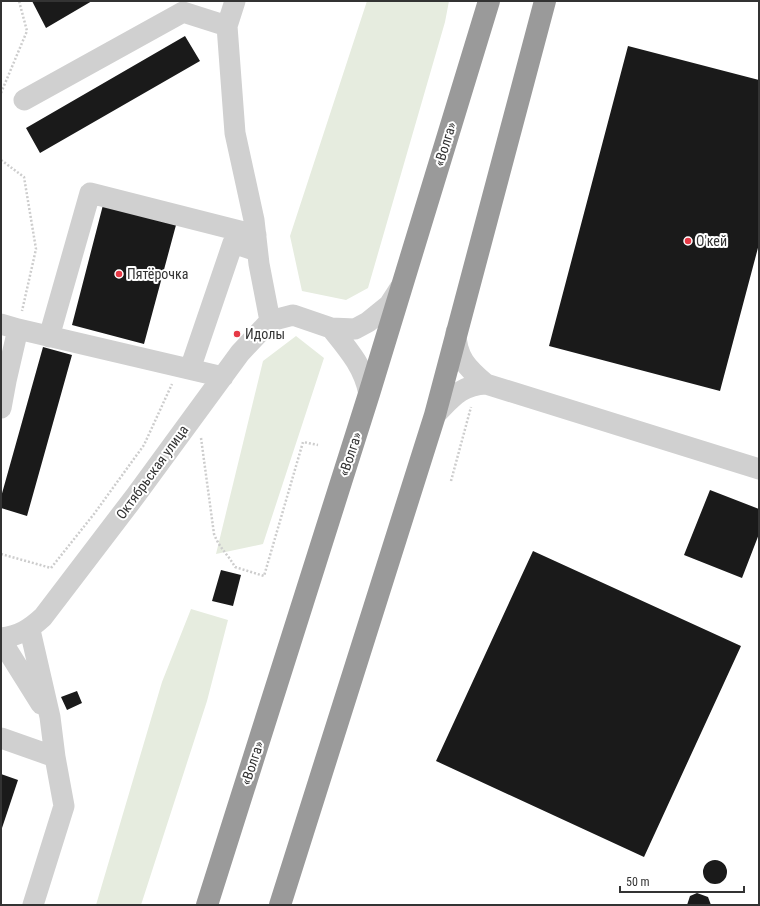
<svg xmlns="http://www.w3.org/2000/svg" width="760" height="906" viewBox="0 0 760 906" font-family="'Roboto Condensed',sans-serif">
<style>
.green{fill:#e6ecdf}
.building{fill:#1a1a1a}
.lines{fill:none;stroke-linecap:round;stroke-linejoin:round}
.path{stroke:#cdcdcd;stroke-width:2.5;stroke-dasharray:2 2;stroke-linecap:butt}
.minor{stroke:#d0d0d0;stroke-width:21}
.highway{stroke:#9a9a9a;stroke-width:22}
.poi-dot{fill:#e63946;stroke:#fff;stroke-width:1.5}
.labels{text-anchor:middle;stroke-width:4;stroke-linejoin:round;paint-order:stroke}
.street-label{font-size:14px;fill:#333;stroke:#fff}
.poi-label{font-size:14px;fill:#333;stroke:#fff;text-anchor:start}
</style>
<rect width="100%" height="100%" fill="#fff"/>
<path class="green" d="M 367,1 L 449,1 L 445,22 L 368,288 L 346,300 L 302,291 L 290,236 Z
M 296,336 L 324,358 L 263,544 L 216,554 L 263,361 Z
M 191,609 L 228,620 L 207,701 L 141,905 L 96,905 L 162,682 Z"/>
<path class="building" d="M 32,1 L 92,1 L 46,28 Z
M 185,36 L 200,61 L 40,153 L 26,128 Z
M 628,46 L 759,80 L 759,244 L 720,391 L 549,346 Z
M 103,205 L 176,225 L 144,344 L 72,325 Z
M 43,347 L 72,355 L 27,516 L 1,508 L 1,497 Z
M 710,490 L 759,509 L 759,534 L 742,578 L 684,555 Z
M 533,551 L 741,646 L 644,857 L 436,761 Z
M 221,570 L 241,575 L 233,606 L 212,601 Z
M 77,691 L 82,703 L 67,710 L 61,697 Z
M 1,774 L 18,780 L 1,831 Z
M703 872a12 12 0 1 1 24 0a12 12 0 1 1-24 0Z
M 697,893 L 708,897 L 711,905 L 687,905 L 690,896 Z"/>
<g class="lines">
<path class="path" d="M 1,93 L 27,31 L 19,1
M 1,160 L 24,177 L 36,249 L 22,311
M 201,438 L 214,534 C 220,549 227,553 235,567 L 264,576 L 303,442 L 318,445
M 451,481 L 471,407
M 1,554 L 51,568 L 94,514 L 144,445 L 172,384"/>
<path class="minor" d="M 235,1 L 227,26 L 235,133 L 254,220 L 259,264 L 270,321
M 24,100 L 183,12 L 227,26
M 1,324 L 18,329 L 6,381
M 331,328 C 348,349 364,367 369,394
M 18,329 L 223,377
M 456,332 C 456,357 467,368 486,384
M 49,337 L 90,193 L 256,235
M 190,369 L 233,243 L 257,251
M 1,380 L 6,381 L 1,408
M 435,415 C 452,398 461,385 486,384 L 759,469
M 30,630 L 50,717 L 55,757
M 1,638 C 19,636 30,629 43,617 L 136,495 L 240,353 L 270,321 L 293,315 L 331,328 L 355,329 L 368,322 L 389,305 L 400,288
M 1,640 L 41,704
M 1,738 L 55,757 L 64,806 L 33,905"/>
<path class="highway" d="M 207,905 L 369,394 L 489,1
M 280,905 L 435,415 L 545,1"/>
</g>
<g class="poi-dot">
<circle cx="688" cy="241" r="4"/>
<circle cx="119" cy="274" r="4"/>
<circle cx="237" cy="334" r="4"/>
</g>
<g class="labels">
<g class="street-label">
<text transform="translate(445 144) rotate(-73)" y="5">«Волга»</text>
<text transform="translate(350 454) rotate(-72)" y="5">«Волга»</text>
<text transform="translate(152 472) rotate(-54)" y="5">Октябрьская улица</text>
<text transform="translate(252 763) rotate(-72)" y="5">«Волга»</text>
</g>
<g class="poi-label">
<text x="696" y="246">О'кей</text>
<text x="127" y="279">Пятёрочка</text>
<text x="245" y="339">Идолы</text>
</g>
</g>
<rect width="760" height="906" fill="none" stroke="#333333" stroke-width="4"/>
<path d="M620 886v6h124v-6" fill="none" stroke="#333333" stroke-width="2"/>
<text x="626" y="886" font-size="12" fill="#333333" stroke="#ffffff" stroke-width="3" paint-order="stroke">50 m</text>
</svg>
